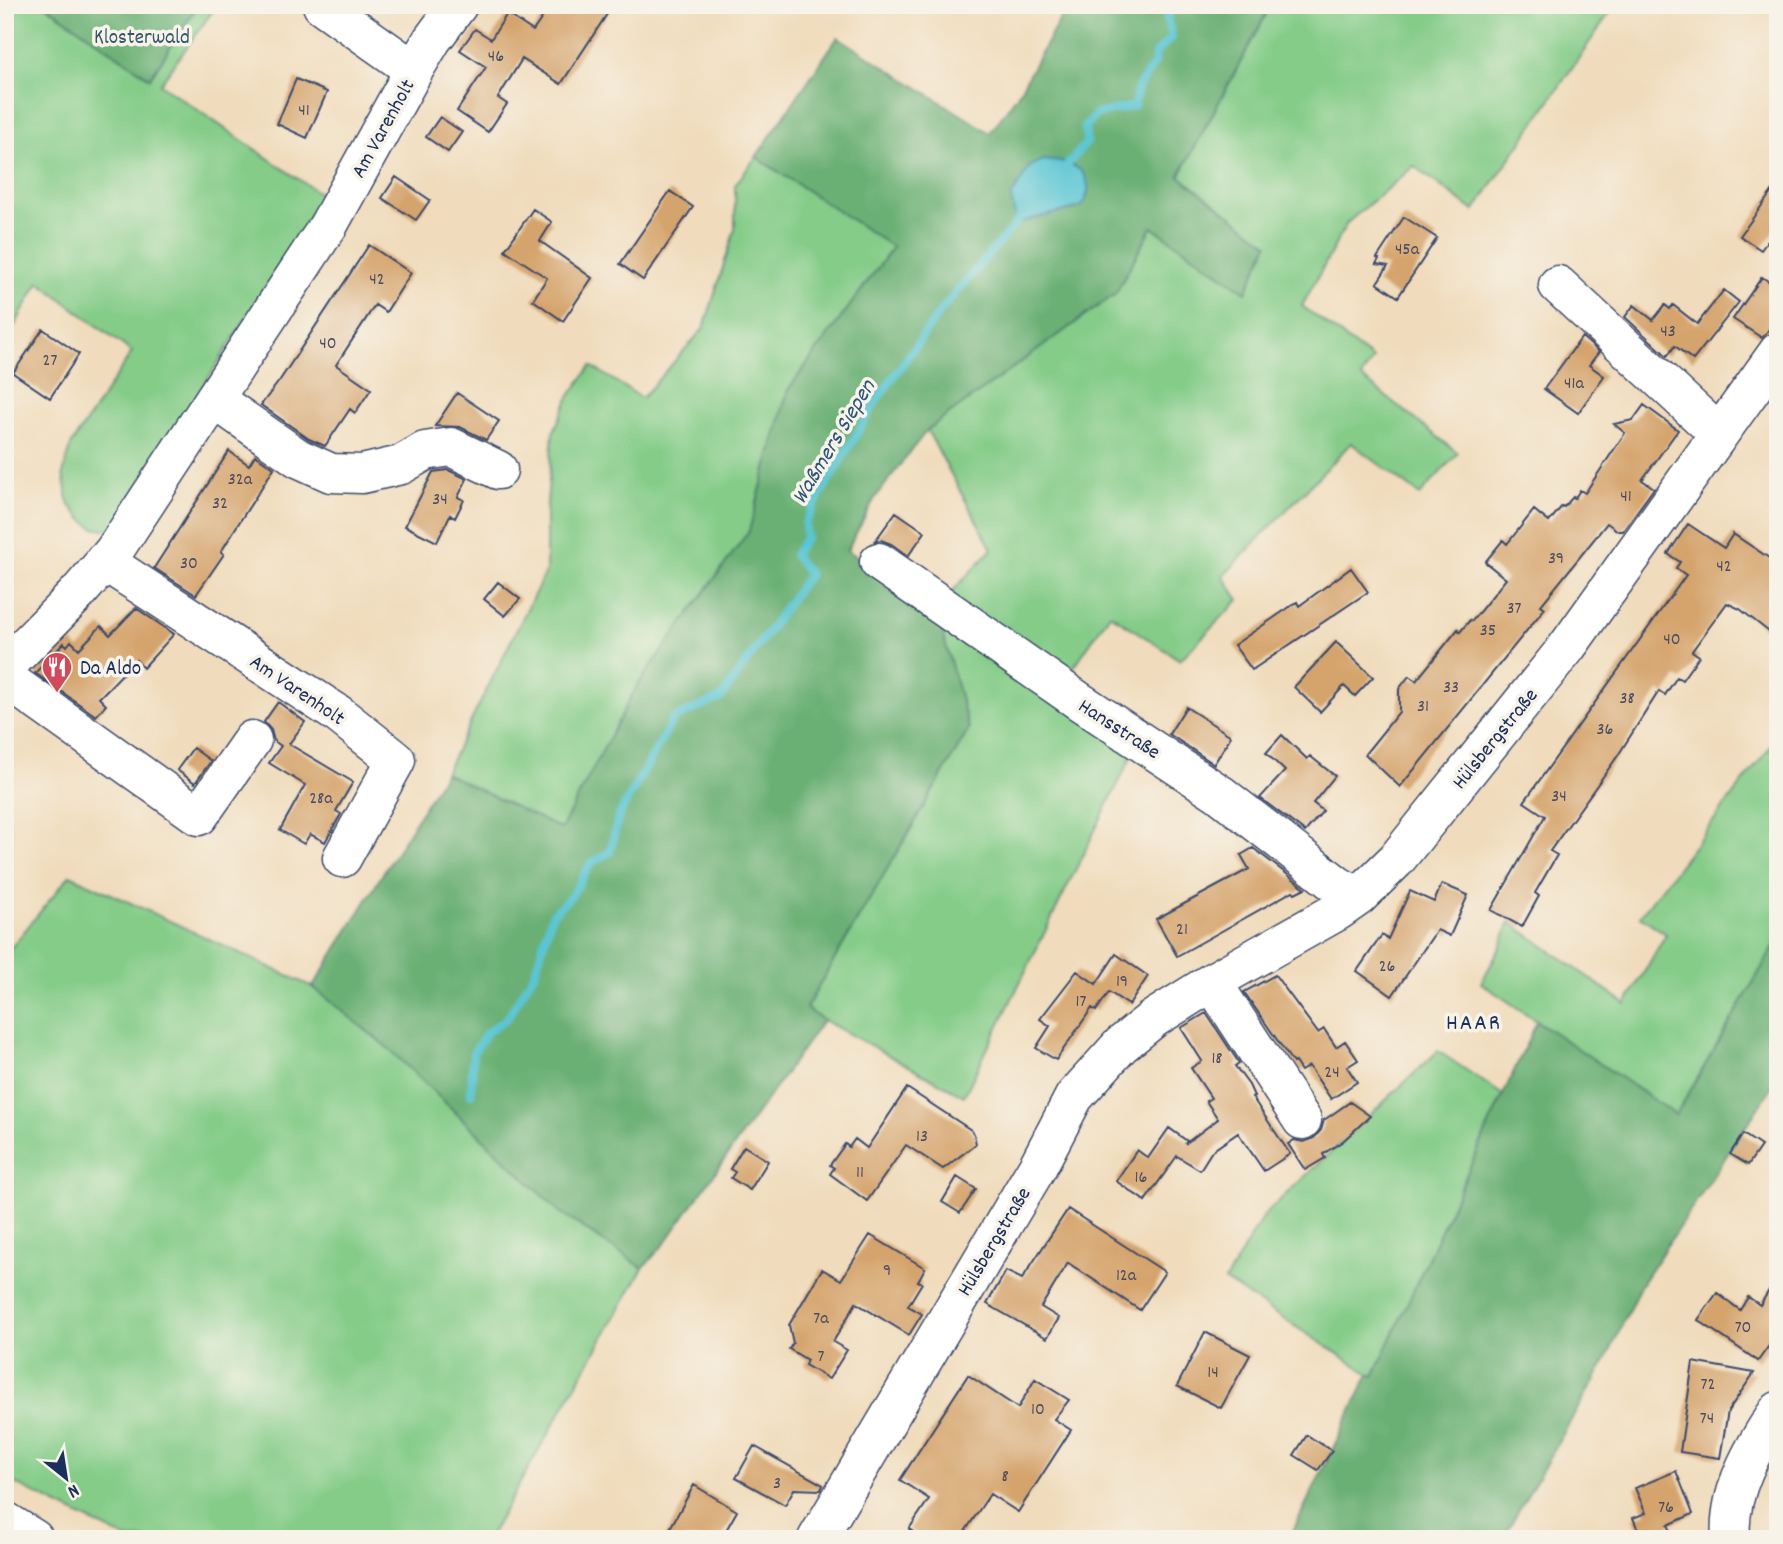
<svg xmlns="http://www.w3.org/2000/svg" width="1783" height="1544" viewBox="0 0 1783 1544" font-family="Dekko,sans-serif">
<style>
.green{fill:#84cc88;stroke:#507e73;stroke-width:2}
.forest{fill:#6bb074;stroke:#437069;stroke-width:2}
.water{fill:#5ac6d4;stroke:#3a7a99;stroke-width:2}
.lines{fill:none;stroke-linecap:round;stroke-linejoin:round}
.stream{stroke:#5ac6d4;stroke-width:8}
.building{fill:#d5a46d}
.minor-casing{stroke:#3b496c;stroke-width:41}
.minor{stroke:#fff;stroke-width:38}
.labels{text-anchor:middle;stroke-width:7;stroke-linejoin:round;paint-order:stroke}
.number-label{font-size:18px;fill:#4a4c62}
.park-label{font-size:21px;fill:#355668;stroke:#f7f3e8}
.street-label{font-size:21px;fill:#1b2f5e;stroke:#f7f3e8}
.poi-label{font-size:21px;fill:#1b2f5e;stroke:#f7f3e8;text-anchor:start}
.water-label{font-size:23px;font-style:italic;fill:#2b557c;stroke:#f7f3e8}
.neighbourhood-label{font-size:23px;letter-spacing:2px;fill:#1b2f5e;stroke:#f7f3e8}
</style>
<rect width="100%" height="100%" fill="#f7f3e8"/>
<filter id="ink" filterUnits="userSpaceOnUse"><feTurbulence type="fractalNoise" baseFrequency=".0143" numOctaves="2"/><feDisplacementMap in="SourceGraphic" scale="14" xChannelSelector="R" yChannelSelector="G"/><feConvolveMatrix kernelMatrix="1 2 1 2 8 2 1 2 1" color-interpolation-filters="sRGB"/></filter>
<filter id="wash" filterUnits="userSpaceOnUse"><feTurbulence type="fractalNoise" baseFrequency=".00686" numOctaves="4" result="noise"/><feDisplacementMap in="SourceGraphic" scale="28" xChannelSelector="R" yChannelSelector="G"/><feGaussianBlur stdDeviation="1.57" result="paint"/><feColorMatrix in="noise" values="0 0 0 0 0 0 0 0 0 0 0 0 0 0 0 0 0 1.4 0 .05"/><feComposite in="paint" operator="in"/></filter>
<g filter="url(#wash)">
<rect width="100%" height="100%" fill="#f0dcbc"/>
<path class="green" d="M 5,5 L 45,5 L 150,78 L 198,5 L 217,5 L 160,84 L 323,196 L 112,531 L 94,528 L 81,518 L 69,504 L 63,474 L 71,445 L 132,352 L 39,282 L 5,343 Z
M 1271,5 L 1615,5 L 1474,211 L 1414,166 L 1347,223 L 1302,306 L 1373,359 L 1361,377 L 1458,453 L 1420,495 L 1351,443 L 1223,576 L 1239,600 L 1180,660 L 1110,614 L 1063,683 L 1141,737 L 964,1096 L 823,1020 L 806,1008 L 969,729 L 935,610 L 992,549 L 927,430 L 1115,294 L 1152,227 L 1246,291 L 1267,244 L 1179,177 Z
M 756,157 L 893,247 L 788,390 L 749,531 L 637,686 L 561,830 L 445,773 L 546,571 L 546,514 L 553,433 L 569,397 L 591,366 L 642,398 L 704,328 L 735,229 L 735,185 Z
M 1778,737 L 1778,940 L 1676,1116 L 1481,983 L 1500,948 L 1510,922 L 1626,1004 L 1666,934 L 1640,916 Z
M 70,875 L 313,987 L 388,1048 L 560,1212 L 643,1268 L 488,1539 L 127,1539 L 5,1479 L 5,955 Z
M 1438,1051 L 1503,1095 L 1374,1377 L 1225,1281 L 1264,1215 Z"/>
<path class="forest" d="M 45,5 L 198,5 L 150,78 Z
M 1068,5 L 1271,5 L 1179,176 L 1268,244 L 1246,292 L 1152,227 L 1115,294 L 927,430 L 875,498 L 847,550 L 884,575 L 940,624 L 969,729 L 806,1008 L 823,1020 L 666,1242 L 643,1268 L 560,1212 L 388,1048 L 313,987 L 445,773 L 561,829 L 637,686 L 749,531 L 788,390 L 893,247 L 756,157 L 838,37 L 990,133 L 1018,94 Z
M 1778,940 L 1778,1078 L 1640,1286 L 1606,1360 L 1502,1539 L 1289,1539 L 1369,1374 L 1374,1376 L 1537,1021 L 1676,1115 Z"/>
<path class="water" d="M 1043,160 C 1051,161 1059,161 1066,163 C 1088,169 1095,189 1081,207 L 1016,223 L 1011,197 L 1030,166 Z"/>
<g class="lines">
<path class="stream" d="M 1063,170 L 1087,142 L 1084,127 L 1097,114 L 1134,106 L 1138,87 L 1155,63 L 1155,54 L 1172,37 L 1167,19 L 1173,5
M 471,1094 L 473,1053 L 487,1032 L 507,1018 L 535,972 L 552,915 L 572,895 L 591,863 L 610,852 L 619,815 L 674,718 L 721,698 L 809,574 L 794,555 L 806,537 L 805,524 L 815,504 L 875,403 L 942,309 L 1022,216"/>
</g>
<g id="blocks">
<path class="building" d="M 551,5 L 613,5 L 561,84 L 522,59 L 498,98 L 507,104 L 488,132 L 457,111 L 486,67 L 460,50 L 475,29 L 491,39 L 507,14 L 533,31 Z
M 296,79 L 327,92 L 307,138 L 277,124 Z
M 440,117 L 462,132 L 448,152 L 426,137 Z
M 396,177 L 430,200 L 416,220 L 382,198 Z
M 1778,183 L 1778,227 L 1761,250 L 1740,236 Z
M 670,191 L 693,207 L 643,280 L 620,264 Z
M 533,209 L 552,222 L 540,241 L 592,278 L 563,321 L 533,300 L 547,278 L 505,250 Z
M 1404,217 L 1437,238 L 1398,297 L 1377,283 L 1388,266 L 1376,264 L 1379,259 L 1377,258 Z
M 369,245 L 411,273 L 386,312 L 375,305 L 336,365 L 371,389 L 355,413 L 350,409 L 325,446 L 309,439 L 261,405 L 280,380 Z
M 1762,277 L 1778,288 L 1778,318 L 1762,338 L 1733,319 Z
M 1724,290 L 1739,302 L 1693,360 L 1675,346 L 1667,356 L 1625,317 L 1634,305 L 1653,320 L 1665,305 L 1670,309 L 1673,305 L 1697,324 Z
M 43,329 L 79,354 L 50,398 L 13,373 Z
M 1582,337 L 1599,352 L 1589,365 L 1604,376 L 1578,413 L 1544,389 Z
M 457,393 L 499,421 L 486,440 L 460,427 L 435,426 Z
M 1644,405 L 1678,430 L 1642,480 L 1654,488 L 1623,531 L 1618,531 L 1607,523 L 1541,605 L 1545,608 L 1400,787 L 1365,754 L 1399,712 L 1399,689 L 1409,676 L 1416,681 L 1458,629 L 1460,632 L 1470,620 L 1472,621 L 1506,579 L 1485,562 L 1503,540 L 1507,544 L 1534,510 L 1549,522 L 1562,506 L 1564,507 L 1573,497 L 1575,498 L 1580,490 L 1585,493 L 1625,433 L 1614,424 L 1633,420 Z
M 229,451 L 249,465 L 255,455 L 274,468 L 235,529 L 221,552 L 224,554 L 196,595 L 154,568 Z
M 448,470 L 467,479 L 458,497 L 464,500 L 455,518 L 450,515 L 437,542 L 405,526 L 433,472 Z
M 896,512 L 925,532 L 908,556 L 891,544 L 881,540 L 875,541 Z
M 1688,524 L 1724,548 L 1733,534 L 1778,564 L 1778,639 L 1740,609 L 1727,603 L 1692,651 L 1699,656 L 1682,680 L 1677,677 L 1665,695 L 1659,691 L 1617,757 L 1550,851 L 1557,855 L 1535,893 L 1539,896 L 1522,927 L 1491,910 L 1545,816 L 1524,802 L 1686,575 L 1676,568 L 1680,562 L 1668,554 Z
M 1351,568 L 1368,592 L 1252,670 L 1234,645 L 1297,602 L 1299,606 Z
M 498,582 L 520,599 L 505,616 L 484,599 Z
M 136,608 L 174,634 L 143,668 L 136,660 L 99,698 L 106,705 L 96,716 L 35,673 L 64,643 L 67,646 L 71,641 L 79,649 L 101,626 L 110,635 Z
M 1336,642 L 1373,677 L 1355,696 L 1344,686 L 1320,712 L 1294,687 Z
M 278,702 L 305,722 L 289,744 L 353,782 L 336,811 L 341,814 L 325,842 L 310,834 L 304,844 L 280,830 L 305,785 L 269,763 L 281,746 L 274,741 L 271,730 L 264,722 Z
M 1186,707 L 1231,736 L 1214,764 L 1169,734 Z
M 1282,735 L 1307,759 L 1310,756 L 1335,776 L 1313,803 L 1323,811 L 1305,832 L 1260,798 L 1285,771 L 1266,753 Z
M 193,748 L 211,761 L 195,783 L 177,770 Z
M 1253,848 L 1305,888 L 1295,893 L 1293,891 L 1177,956 L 1156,919 L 1249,869 L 1241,855 Z
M 1442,884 L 1468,895 L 1450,936 L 1437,930 L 1392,996 L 1357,971 L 1382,935 L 1388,939 L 1410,891 L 1434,902 Z
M 1116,954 L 1148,976 L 1129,1005 L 1109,992 L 1096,1011 L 1092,1008 L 1056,1060 L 1036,1048 L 1050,1026 L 1040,1019 L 1077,971 L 1096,984 Z
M 1275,975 L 1318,1033 L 1324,1029 L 1336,1047 L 1345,1041 L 1358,1060 L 1347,1067 L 1357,1082 L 1331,1099 L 1309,1066 L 1301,1071 L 1295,1062 L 1293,1063 L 1244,992 Z
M 1206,1013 L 1239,1063 L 1235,1066 L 1249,1085 L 1254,1096 L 1252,1097 L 1290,1154 L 1264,1171 L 1238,1133 L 1212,1151 L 1200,1170 L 1177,1156 L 1145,1201 L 1116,1181 L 1137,1150 L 1148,1158 L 1169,1128 L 1187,1141 L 1185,1144 L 1218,1119 L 1206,1101 L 1211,1098 L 1191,1068 L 1202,1061 L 1181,1028 Z
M 907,1088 L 971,1130 L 974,1134 L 976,1144 L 943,1169 L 906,1145 L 867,1201 L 830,1174 L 834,1168 L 830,1165 L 845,1144 L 849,1147 L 855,1139 L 867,1148 Z
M 1350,1102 L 1370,1116 L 1343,1141 L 1323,1154 L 1325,1158 L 1305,1170 L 1288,1144 L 1294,1140 L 1304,1142 L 1314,1138 L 1321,1130 L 1324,1120 Z
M 1743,1134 L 1761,1146 L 1748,1165 L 1730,1154 Z
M 744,1146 L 768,1161 L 750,1190 L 731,1178 L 735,1172 L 730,1169 Z
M 957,1177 L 976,1189 L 960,1213 L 942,1202 Z
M 1068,1209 L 1165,1272 L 1140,1310 L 1068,1263 L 1041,1307 L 1059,1318 L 1047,1338 L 987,1304 L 1006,1271 L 1022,1279 Z
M 870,1235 L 925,1268 L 918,1281 L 922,1283 L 908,1306 L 922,1314 L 909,1335 L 856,1303 L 833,1342 L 847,1350 L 829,1379 L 805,1365 L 807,1360 L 789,1349 L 793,1343 L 789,1325 L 822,1269 L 841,1280 Z
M 1778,1276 L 1778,1333 L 1758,1361 L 1698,1320 L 1717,1293 L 1740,1310 L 1748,1297 L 1760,1305 Z
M 1205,1332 L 1250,1355 L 1221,1408 L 1177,1386 Z
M 1693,1362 L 1754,1373 L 1728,1411 L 1720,1458 L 1680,1452 Z
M 968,1375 L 1018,1408 L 1035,1379 L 1069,1400 L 1054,1419 L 1071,1430 L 1018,1512 L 990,1494 L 960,1539 L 923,1539 L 909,1529 L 929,1499 L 900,1480 Z
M 1307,1435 L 1332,1451 L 1318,1470 L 1294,1455 Z
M 754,1446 L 823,1485 L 821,1490 L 794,1489 L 785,1505 L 736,1478 Z
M 1676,1471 L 1693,1514 L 1668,1525 L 1675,1539 L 1642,1539 L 1633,1518 L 1646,1513 L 1635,1488 Z
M 694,1485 L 737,1511 L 721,1539 L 664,1539 Z"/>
</g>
</g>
<g filter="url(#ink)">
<use href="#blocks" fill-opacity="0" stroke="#3b496c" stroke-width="2"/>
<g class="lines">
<g class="minor-casing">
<path id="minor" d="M 322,5 L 414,70
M 1558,285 L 1719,434
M 214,399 L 298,458 L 331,473 L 362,474 L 401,465 L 425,451 L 451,447 L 498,470
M 104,561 L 338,714 L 396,760 L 342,858
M 879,562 L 1079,701 L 1220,794 L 1337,885 L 1358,897
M 5,667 L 78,593 L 114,551 L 328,226 L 414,70 L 432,40 L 458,5
M 5,678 L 199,816 L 252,740
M 1212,982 L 1302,1120
M 5,1521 L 34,1539
M 817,1539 L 1038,1166 L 1074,1097 L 1121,1045 L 1153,1019 L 1212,982 L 1338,911 L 1358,897 L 1396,860 L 1567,647 L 1778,352
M 1731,1539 C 1727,1492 1753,1448 1778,1411"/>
</g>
<use href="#minor" class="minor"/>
</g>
</g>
<defs>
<g id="restaurant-pin" transform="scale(1.575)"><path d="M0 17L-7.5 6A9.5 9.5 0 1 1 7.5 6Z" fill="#d1495b" stroke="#f7f3e8"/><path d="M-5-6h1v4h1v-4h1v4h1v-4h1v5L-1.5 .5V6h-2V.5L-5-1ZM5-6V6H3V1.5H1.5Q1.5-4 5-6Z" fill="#fff"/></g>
</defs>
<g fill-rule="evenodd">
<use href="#restaurant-pin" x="57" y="667"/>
</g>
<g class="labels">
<g class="number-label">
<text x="496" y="61">46</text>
<text x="304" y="115">41</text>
<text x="1407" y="254">45a</text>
<text x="377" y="284">42</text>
<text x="1668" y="336">43</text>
<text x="328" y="348">40</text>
<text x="50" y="365">27</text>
<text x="1574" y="388">41a</text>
<text x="240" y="484">32a</text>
<text x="1626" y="501">41</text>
<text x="440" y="504">34</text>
<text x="220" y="508">32</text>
<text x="1556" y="563">39</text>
<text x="189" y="568">30</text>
<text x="1724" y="571">42</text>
<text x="1514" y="613">37</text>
<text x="1488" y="635">35</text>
<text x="1672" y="644">40</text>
<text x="1451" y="692">33</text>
<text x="1627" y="703">38</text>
<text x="1423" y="711">31</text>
<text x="1605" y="734">36</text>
<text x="1559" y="801">34</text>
<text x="321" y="803">28a</text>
<text x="1182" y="934">21</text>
<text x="1387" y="971">26</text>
<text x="1122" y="986">19</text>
<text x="1081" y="1006">17</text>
<text x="1217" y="1063">18</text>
<text x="1332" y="1077">24</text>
<text x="922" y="1141">13</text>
<text x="860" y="1177">11</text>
<text x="1141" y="1182">16</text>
<text x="887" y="1275">9</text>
<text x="1126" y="1280">12a</text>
<text x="821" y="1323">7a</text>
<text x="1743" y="1332">70</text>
<text x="821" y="1361">7</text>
<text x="1213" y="1377">14</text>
<text x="1708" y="1389">72</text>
<text x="1038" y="1414">10</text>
<text x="1707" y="1423">74</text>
<text x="1005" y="1481">8</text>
<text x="777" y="1488">3</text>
<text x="1666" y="1512">76</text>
</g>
<g class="park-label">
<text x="142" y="43">Klosterwald</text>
</g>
<g class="street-label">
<text transform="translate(382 128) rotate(-61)" y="7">Am Varenholt</text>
<text transform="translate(298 689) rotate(34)" y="7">Am Varenholt</text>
<text transform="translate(1120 728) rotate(33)" y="7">Hansstraße</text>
<text transform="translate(1494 738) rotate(-51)" y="7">Hülsbergstraße</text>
<text transform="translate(993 1241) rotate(-59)" y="7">Hülsbergstraße</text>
</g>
<g class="poi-label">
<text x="80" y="674">Da Aldo</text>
</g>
<g class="water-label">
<text transform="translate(832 441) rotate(-59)" y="8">Waßmers Siepen</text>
</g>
<g class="neighbourhood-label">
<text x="1474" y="1029">HAAR</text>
</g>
</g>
<rect width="1783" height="1544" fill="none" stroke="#f7f3e8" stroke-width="28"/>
<g transform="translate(66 1478) rotate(150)" stroke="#f7f3e8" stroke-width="5" paint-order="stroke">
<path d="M0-5L12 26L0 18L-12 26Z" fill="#1b2f5e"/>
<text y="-10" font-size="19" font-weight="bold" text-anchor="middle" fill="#1b2f5e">N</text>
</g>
</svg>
